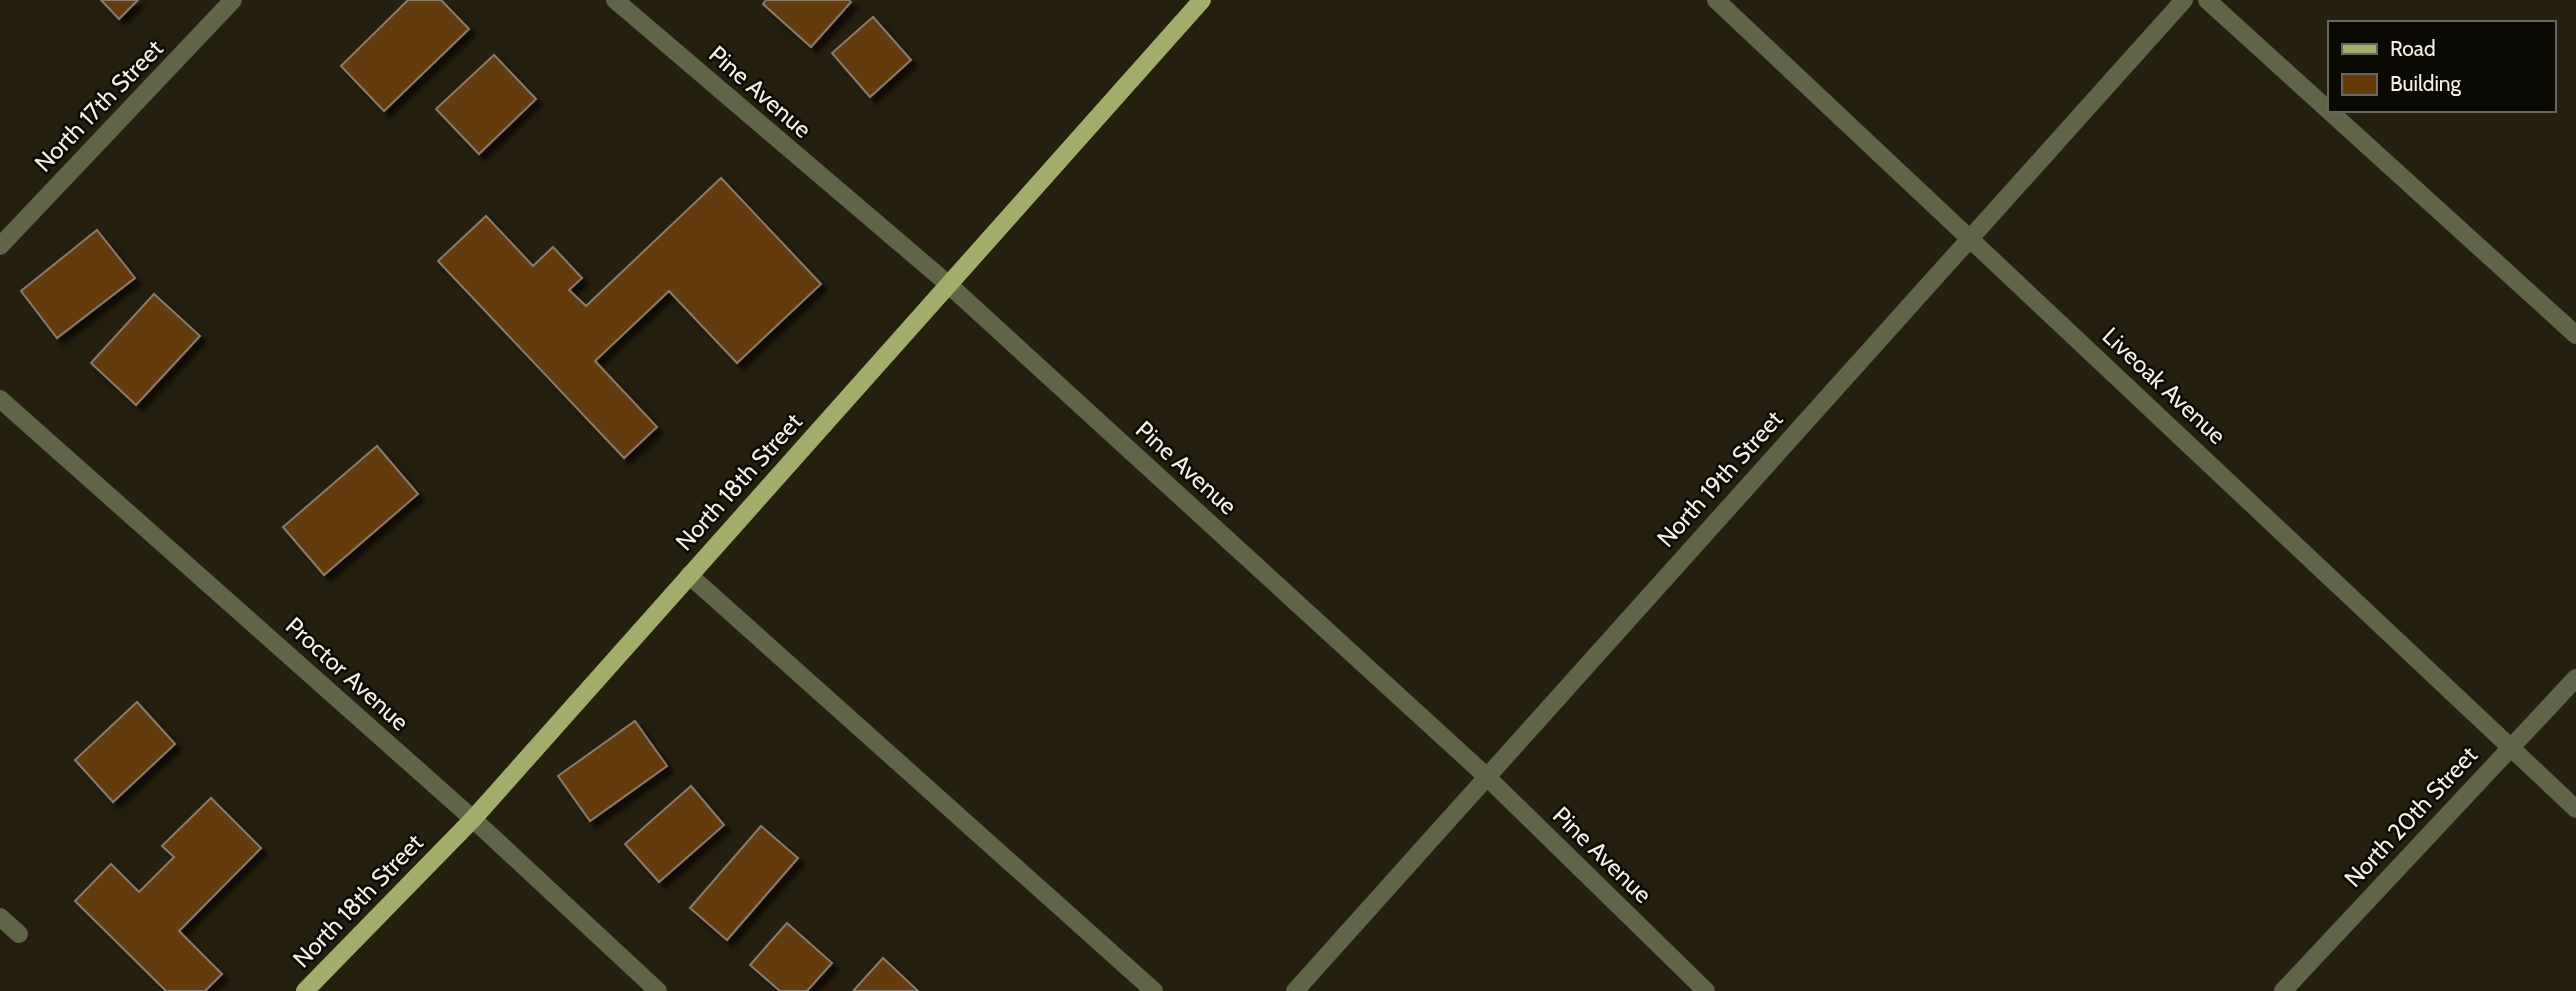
<svg xmlns="http://www.w3.org/2000/svg" width="2576" height="991" viewBox="0 0 2576 991" font-family="Cabin,sans-serif">
<style>
.building{fill:#643b0a;stroke:#897a6c;stroke-width:2;filter:url(#shadow)}
.lines{fill:none;stroke-linecap:round;stroke-linejoin:round}
.lane{stroke:#606547;stroke-width:18}
.street{stroke:#606547;stroke-width:18}
.primary{stroke:#a2ad6c;stroke-width:18}
.labels{text-anchor:middle;stroke-width:5;stroke-linejoin:round;paint-order:stroke}
.street-label{font-size:24px;fill:#f5f1e7;stroke:#0b0904}
</style>
<defs>
<filter id="shadow"><feDropShadow dx="6" dy="6" stdDeviation="2" flood-color="#0009"/></filter>
</defs>
<rect width="100%" height="100%" fill="#241f0f"/>
<path class="building" d="M 101,0 L 138,0 L 119,19 Z
M 408,0 L 441,0 L 469,29 L 384,111 L 341,66 Z
M 766,0 L 849,0 L 851,2 L 811,47 L 763,4 Z
M 873,17 L 911,60 L 870,97 L 832,53 Z
M 494,55 L 536,99 L 479,154 L 436,109 Z
M 721,178 L 821,284 L 737,363 L 669,291 L 595,361 L 657,427 L 624,458 L 438,261 L 486,216 L 533,266 L 553,247 L 582,278 L 569,290 L 586,306 Z
M 97,230 L 135,278 L 57,338 L 21,291 Z
M 154,294 L 200,336 L 136,405 L 91,363 Z
M 377,446 L 418,494 L 324,575 L 283,527 Z
M 137,702 L 175,744 L 113,802 L 75,760 Z
M 635,721 L 667,766 L 590,821 L 558,776 Z
M 691,786 L 724,825 L 659,882 L 625,844 Z
M 211,798 L 261,848 L 179,931 L 222,974 L 205,991 L 166,991 L 75,901 L 111,864 L 139,892 L 174,857 L 162,846 Z
M 761,826 L 798,858 L 727,940 L 690,908 Z
M 787,923 L 832,963 L 807,991 L 780,991 L 750,965 Z
M 883,958 L 918,991 L 853,991 Z"/>
<g class="lines">
<path class="lane" d="M 2207,0 L 2576,335
M 689,575 L 1154,991
M 0,917 L 19,934"/>
<path class="street" d="M 615,0 L 948,284 L 1486,776 L 1706,991
M 1716,0 L 2576,809
M 0,246 L 233,0
M 0,399 L 473,819 L 658,991
M 1295,991 L 2184,0
M 2283,991 L 2576,678"/>
<path class="primary" d="M 305,991 L 473,819 L 1202,0"/>
</g>
<g class="labels">
<g class="street-label">
<text transform="translate(760 92) rotate(41)" y="8">Pine Avenue</text>
<text transform="translate(99 106) rotate(-46)" y="8">North 17th Street</text>
<text transform="translate(2164 386) rotate(43)" y="8">Liveoak Avenue</text>
<text transform="translate(1186 468) rotate(42)" y="8">Pine Avenue</text>
<text transform="translate(1720 479) rotate(-48)" y="8">North 19th Street</text>
<text transform="translate(739 482) rotate(-48)" y="8">North 18th Street</text>
<text transform="translate(347 674) rotate(42)" y="8">Proctor Avenue</text>
<text transform="translate(2411 817) rotate(-47)" y="8">North 20th Street</text>
<text transform="translate(1602 855) rotate(44)" y="8">Pine Avenue</text>
<text transform="translate(358 901) rotate(-46)" y="8">North 18th Street</text>
</g>
</g>
<rect x="2328" y="21" width="228" height="91" fill="#0b0904" stroke="#69665f" stroke-width="2"/>
<rect x="2342" y="44" width="35" height="10" fill="#a2ad6c" stroke="#69665f" stroke-width="2"/>
<text x="2390" y="56" font-size="21" fill="#f5f1e7">Road</text>
<rect x="2342" y="74" width="35" height="21" fill="#643b0a" stroke="#69665f" stroke-width="2"/>
<text x="2390" y="91" font-size="21" fill="#f5f1e7">Building</text>
</svg>
